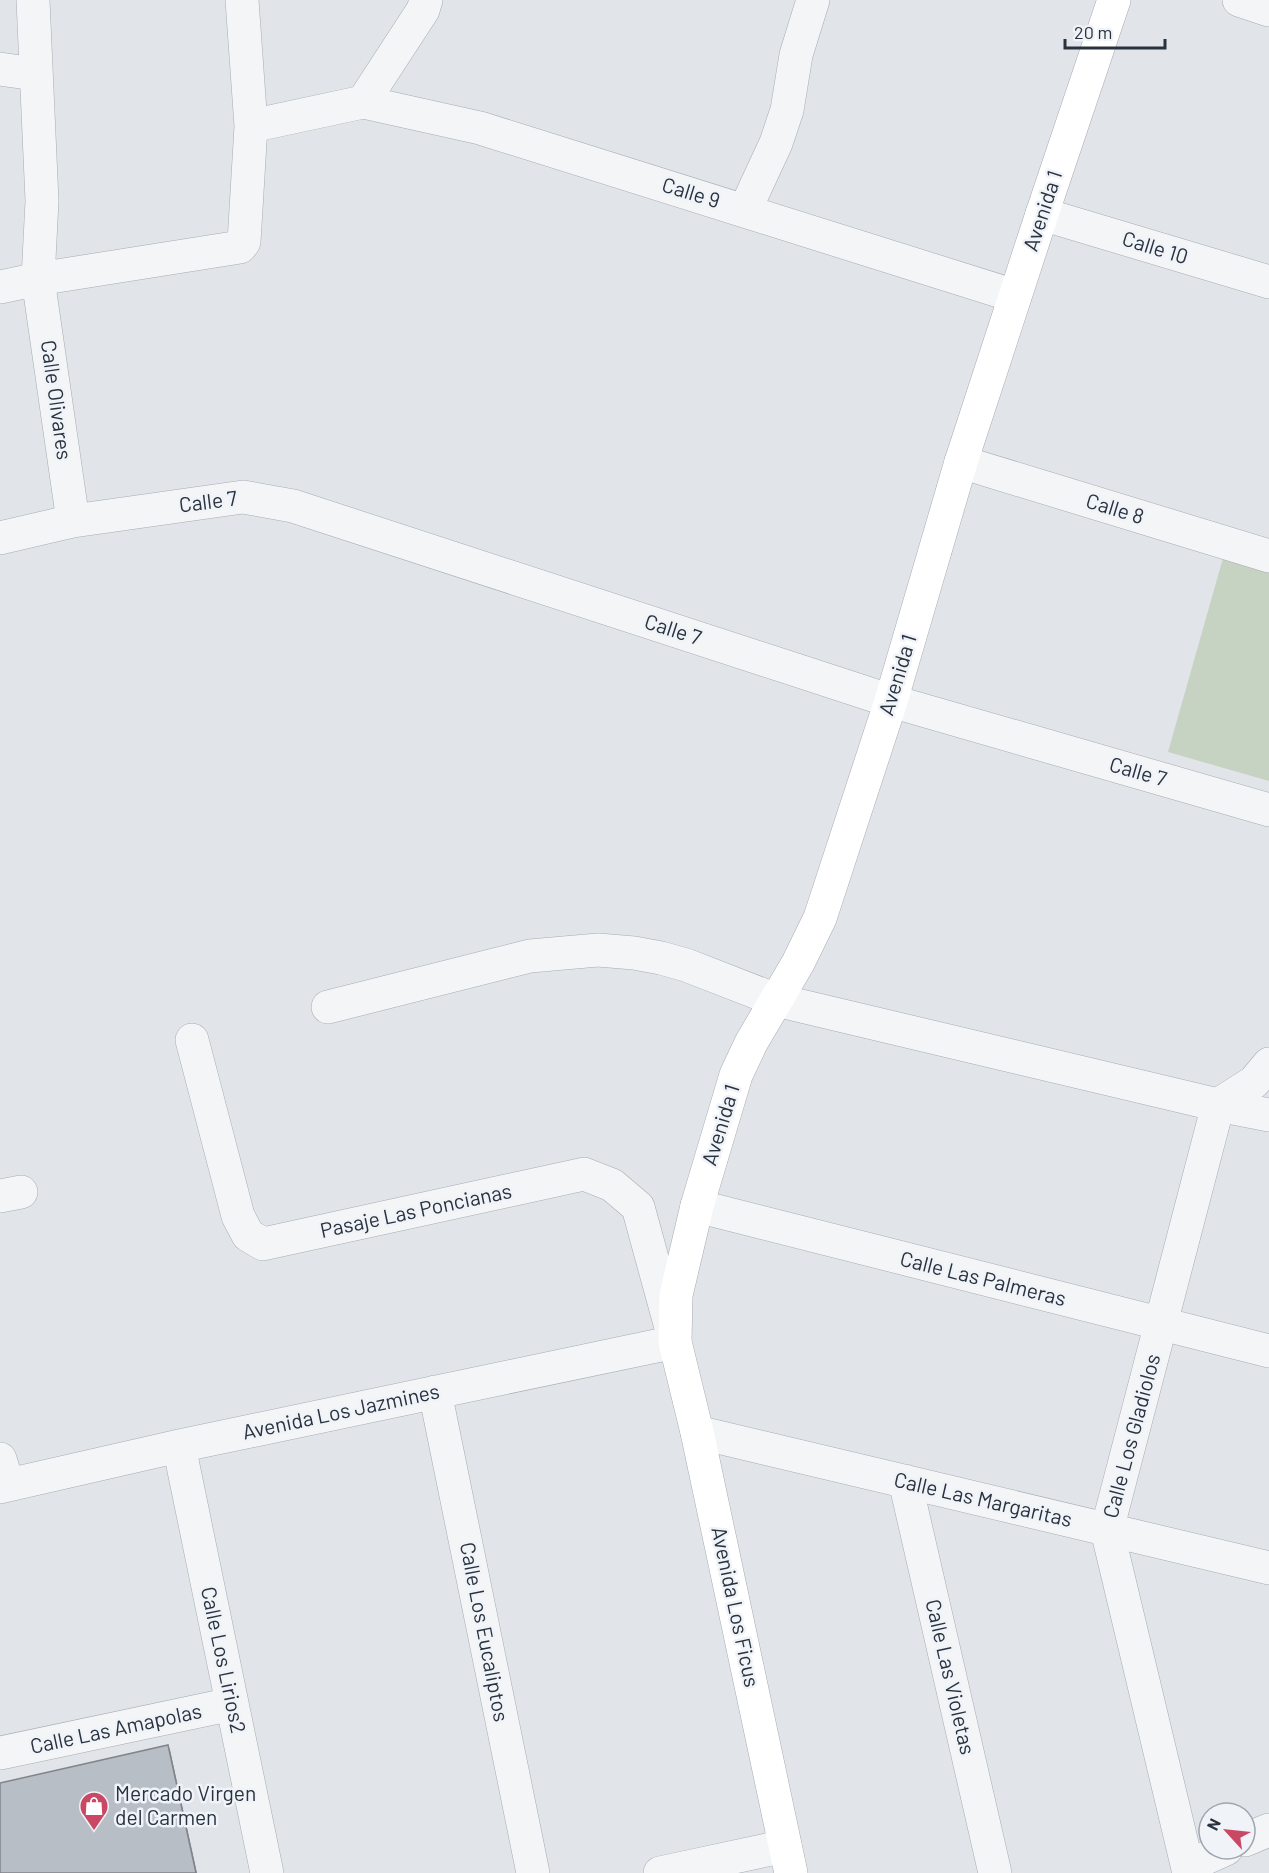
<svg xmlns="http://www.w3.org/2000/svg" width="1269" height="1873" viewBox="0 0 1269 1873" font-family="Barlow,sans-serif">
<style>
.green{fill:#c7d3c2}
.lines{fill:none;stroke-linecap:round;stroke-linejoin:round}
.street-casing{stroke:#a6acb3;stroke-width:34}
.secondary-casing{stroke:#a6acb3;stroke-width:34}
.street{stroke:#f3f5f7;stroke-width:33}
.secondary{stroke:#fff;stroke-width:33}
.shaded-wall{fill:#81858b}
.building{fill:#b8bec6;stroke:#81858b;stroke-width:1.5}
.labels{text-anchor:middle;stroke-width:5;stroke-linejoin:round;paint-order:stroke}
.street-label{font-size:21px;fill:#293340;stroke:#f0f3f7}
.poi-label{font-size:21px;fill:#293340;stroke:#f0f3f7;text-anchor:start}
</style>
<rect width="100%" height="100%" fill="#e1e5e9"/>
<path class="green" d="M 1223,558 L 1269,571 L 1269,781 L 1168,752 Z"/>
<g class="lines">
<g class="street-casing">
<path id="street" d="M 33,0 L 42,201 L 38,279 L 73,521
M 242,0 L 251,126
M 1239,0 L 1269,10
M 0,69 L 35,74
M 363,102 L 423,10 L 426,0
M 745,210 L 776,143 L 787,110 L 796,55 L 813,0
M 1042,214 L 1269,282
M 0,287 L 38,279 L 240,247 L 244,242 L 251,126 L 363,102 L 480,128 L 1015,296
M 961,462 L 1269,556
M 0,538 L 73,521 L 243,497 L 293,506 L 891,701 L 1269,810
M 328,1007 L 530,956 L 598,950 L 634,953 L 661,958 L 686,965 L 776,1000 L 1218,1105 L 1269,1115
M 0,1196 L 21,1192
M 697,1206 L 1269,1351
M 435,1392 L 533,1873
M 697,1432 L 1269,1568
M 179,1446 L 267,1873
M 0,1459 L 8,1485
M 905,1481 L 995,1873
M 0,1487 L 179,1446 L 675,1342 L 638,1207 L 612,1185 L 584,1174 L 263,1244 L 248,1235 L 238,1216 L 192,1040
M 0,1753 L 232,1704
M 1245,1840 L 1269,1830
M 1188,1866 L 1226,1849
M 660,1873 L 785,1846
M 1189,1873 L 1107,1530 L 1218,1105 L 1254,1082 L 1269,1064"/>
</g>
<g class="secondary-casing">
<path id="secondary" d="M 791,1873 L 697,1432 L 675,1342 L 676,1295 L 697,1206 L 736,1075 L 751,1043 L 798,963 L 820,918 L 891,701 L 961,462 L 1042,214 L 1114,0"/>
</g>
<use href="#street" class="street"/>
<use href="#secondary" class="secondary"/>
</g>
<path class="shaded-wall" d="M 168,1745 L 170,1750 L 197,1873 L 196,1873 Z"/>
<path class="building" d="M 168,1745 L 196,1873 L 0,1873 L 0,1783 Z"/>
<defs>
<g id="shop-pin" transform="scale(1.5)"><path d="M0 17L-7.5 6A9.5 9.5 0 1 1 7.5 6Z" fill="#cb4865" stroke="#f0f3f7"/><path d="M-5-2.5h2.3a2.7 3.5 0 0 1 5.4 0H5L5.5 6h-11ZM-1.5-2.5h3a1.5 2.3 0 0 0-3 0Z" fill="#fff"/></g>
</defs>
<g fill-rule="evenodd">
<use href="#shop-pin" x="94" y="1806"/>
</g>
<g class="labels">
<g class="street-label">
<text transform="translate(691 193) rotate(17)" y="7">Calle 9</text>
<text transform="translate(1043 211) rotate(-72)" y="7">Avenida 1</text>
<text transform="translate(1155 248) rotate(17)" y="7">Calle 10</text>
<text transform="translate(56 400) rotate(82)" y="7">Calle Olivares</text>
<text transform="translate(208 502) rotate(-7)" y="7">Calle 7</text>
<text transform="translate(1115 509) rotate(17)" y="7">Calle 8</text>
<text transform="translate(673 630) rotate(18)" y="7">Calle 7</text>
<text transform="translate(898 675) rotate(-73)" y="7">Avenida 1</text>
<text transform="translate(1138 772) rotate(16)" y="7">Calle 7</text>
<text transform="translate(721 1125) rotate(-73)" y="7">Avenida 1</text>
<text transform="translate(416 1211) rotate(-12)" y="7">Pasaje Las Poncianas</text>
<text transform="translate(983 1279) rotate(14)" y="7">Calle Las Palmeras</text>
<text transform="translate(341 1412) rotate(-12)" y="7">Avenida Los Jazmines</text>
<text transform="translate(1132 1436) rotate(-75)" y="7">Calle Los Gladiolos</text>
<text transform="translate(983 1500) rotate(13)" y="7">Calle Las Margaritas</text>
<text transform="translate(735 1607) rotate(78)" y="7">Avenida Los Ficus</text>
<text transform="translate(484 1632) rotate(79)" y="7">Calle Los Eucaliptos</text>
<text transform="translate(223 1660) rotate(78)" y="7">Calle Los Lirios2</text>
<text transform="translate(950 1677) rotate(77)" y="7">Calle Las Violetas</text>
<text transform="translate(116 1729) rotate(-12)" y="7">Calle Las Amapolas</text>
</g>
<g class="poi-label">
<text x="115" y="1801">Mercado Virgen<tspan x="115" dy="24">del Carmen</tspan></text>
</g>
</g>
<g transform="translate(1227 1831) rotate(297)"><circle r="28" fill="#f0f3f7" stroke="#a0a6ae" stroke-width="1.5"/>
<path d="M0-4.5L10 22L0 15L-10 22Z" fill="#cb4865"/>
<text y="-9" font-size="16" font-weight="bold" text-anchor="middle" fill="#293340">N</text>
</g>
<path d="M1065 39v9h100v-9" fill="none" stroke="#293340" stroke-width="3"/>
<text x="1074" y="39" font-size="18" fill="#293340" stroke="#f0f3f7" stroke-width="4.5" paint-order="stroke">20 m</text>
</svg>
